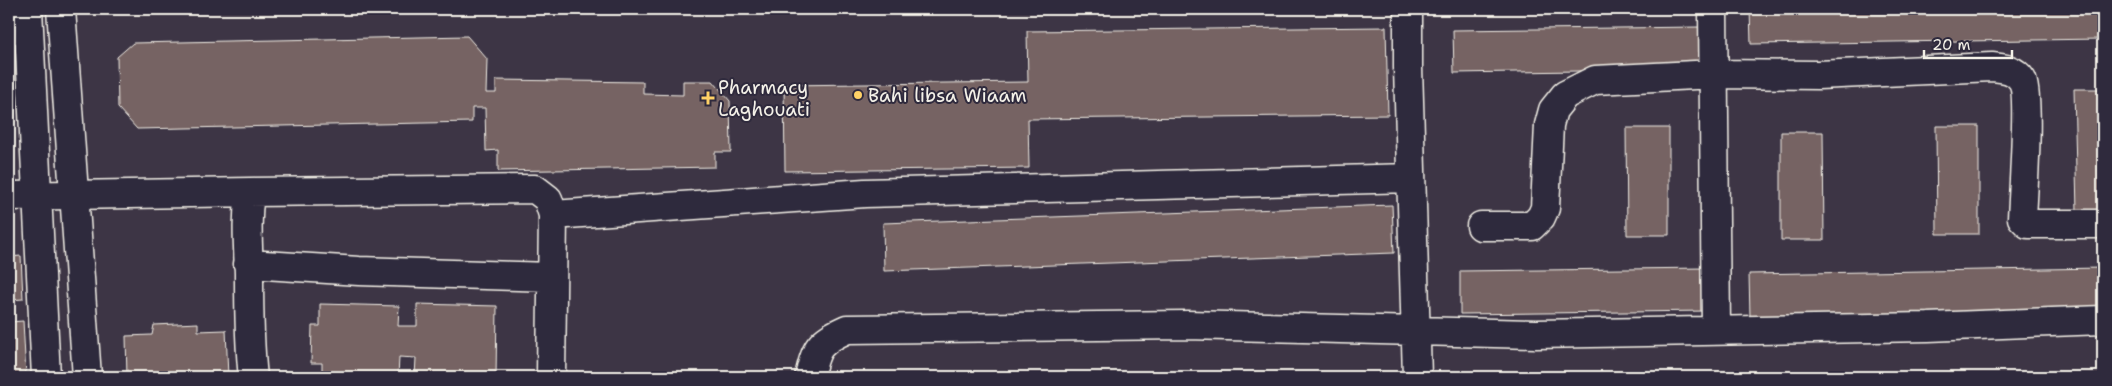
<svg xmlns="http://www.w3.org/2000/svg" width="2112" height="386" viewBox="0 0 2112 386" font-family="'Shantell Sans',sans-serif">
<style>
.building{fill:#766363;stroke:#f4f1e8}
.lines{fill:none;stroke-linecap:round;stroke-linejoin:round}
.street-casing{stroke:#f4f1e8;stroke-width:31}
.secondary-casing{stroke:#f4f1e8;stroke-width:31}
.street{stroke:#2f2a3d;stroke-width:28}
.secondary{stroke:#2f2a3d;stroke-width:28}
.poi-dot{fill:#ffd166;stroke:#2f2a3d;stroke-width:2}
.labels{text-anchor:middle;stroke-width:4;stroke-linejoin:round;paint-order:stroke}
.poi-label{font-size:19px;fill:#f4f1e8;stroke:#2f2a3d;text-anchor:start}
</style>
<rect width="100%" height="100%" fill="#3d3545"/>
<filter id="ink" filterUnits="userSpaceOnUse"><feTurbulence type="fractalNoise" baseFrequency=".02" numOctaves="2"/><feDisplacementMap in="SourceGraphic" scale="10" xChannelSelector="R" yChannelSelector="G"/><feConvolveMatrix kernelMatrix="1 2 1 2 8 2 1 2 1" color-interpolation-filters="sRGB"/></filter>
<g filter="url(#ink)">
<path class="building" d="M 1750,9 L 2103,9 L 2103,39 L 1751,44 Z
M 1386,27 L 1388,115 L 1028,119 L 1029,168 L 785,171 L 784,85 L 1028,82 L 1027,31 Z
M 1700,27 L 1701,69 L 1454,73 L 1453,30 Z
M 467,36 L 487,59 L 486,93 L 496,93 L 496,80 L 643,82 L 643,94 L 683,95 L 683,81 L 713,81 L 730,101 L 731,152 L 715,152 L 715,167 L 498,171 L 498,150 L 486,151 L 485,108 L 472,108 L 472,122 L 137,129 L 118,108 L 117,57 L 133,43 Z
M 2074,89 L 2103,89 L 2103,211 L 2077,211 Z
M 1936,126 L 1979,126 L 1979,234 L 1937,234 Z
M 1626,128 L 1669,128 L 1669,235 L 1627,235 Z
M 1781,132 L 1823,132 L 1824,240 L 1781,240 Z
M 1392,205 L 1394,253 L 884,271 L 883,223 Z
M 21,256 L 23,299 L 9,300 L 9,257 Z
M 1706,268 L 1707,311 L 1460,314 L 1460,271 Z
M 2103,268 L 2103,312 L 1750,317 L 1749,274 Z
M 320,304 L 399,306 L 398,326 L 417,326 L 417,304 L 497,306 L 496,377 L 415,377 L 416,358 L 399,357 L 398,377 L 322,377 L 322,363 L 311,363 L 312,326 L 320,326 Z
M 23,321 L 26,377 L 9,377 L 9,322 Z
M 198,323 L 198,331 L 226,330 L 228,377 L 127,377 L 126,336 L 152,335 L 154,325 Z"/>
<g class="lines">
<g class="street-casing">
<path id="street" d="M 1408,9 L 1408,67 L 1417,377
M 1713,9 L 1716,330
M 9,29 L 28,29
M 250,192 L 535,189 L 548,199 L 553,215 L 551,377
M 9,196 L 250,192 C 246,223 248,243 249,273 C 249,308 249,343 253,377
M 553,215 L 865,193 L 1411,178
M 1481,226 L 1532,226 L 1541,217 L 1545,208 L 1549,125 L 1553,110 L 1565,95 L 1595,80 L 1715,74 L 1818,75 L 1992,67 C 2004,68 2015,69 2022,80 C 2030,93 2023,197 2022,218 L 2028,224 L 2103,224
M 248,264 L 359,271 L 551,277
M 809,377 C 816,348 818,342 847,329 L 1187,325 L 1536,334 L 1928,327 L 2103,320"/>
</g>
<g class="secondary-casing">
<path id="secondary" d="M 28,9 L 46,377
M 61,9 L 87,377"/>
</g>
<use href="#street" class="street"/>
<use href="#secondary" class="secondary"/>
</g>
</g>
<g class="poi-dot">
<circle cx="858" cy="95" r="5"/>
<path d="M705.5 90.5h5v5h5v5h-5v5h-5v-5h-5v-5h5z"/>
</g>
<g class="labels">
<g class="poi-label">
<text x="718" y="94">Pharmacy<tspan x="718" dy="22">Laghouati</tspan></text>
<text x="868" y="102">Bahi libsa Wiaam</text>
</g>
</g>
<rect width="2112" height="386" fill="none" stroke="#2f2a3d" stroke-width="30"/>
<rect x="15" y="15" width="2082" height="356" fill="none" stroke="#f4f1e8" stroke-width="2" filter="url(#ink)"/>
<path d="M1924 50v8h88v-8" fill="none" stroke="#f4f1e8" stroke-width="2.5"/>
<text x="1932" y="50" font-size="15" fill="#f4f1e8" stroke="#2f2a3d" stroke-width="4" paint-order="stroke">20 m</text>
</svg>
